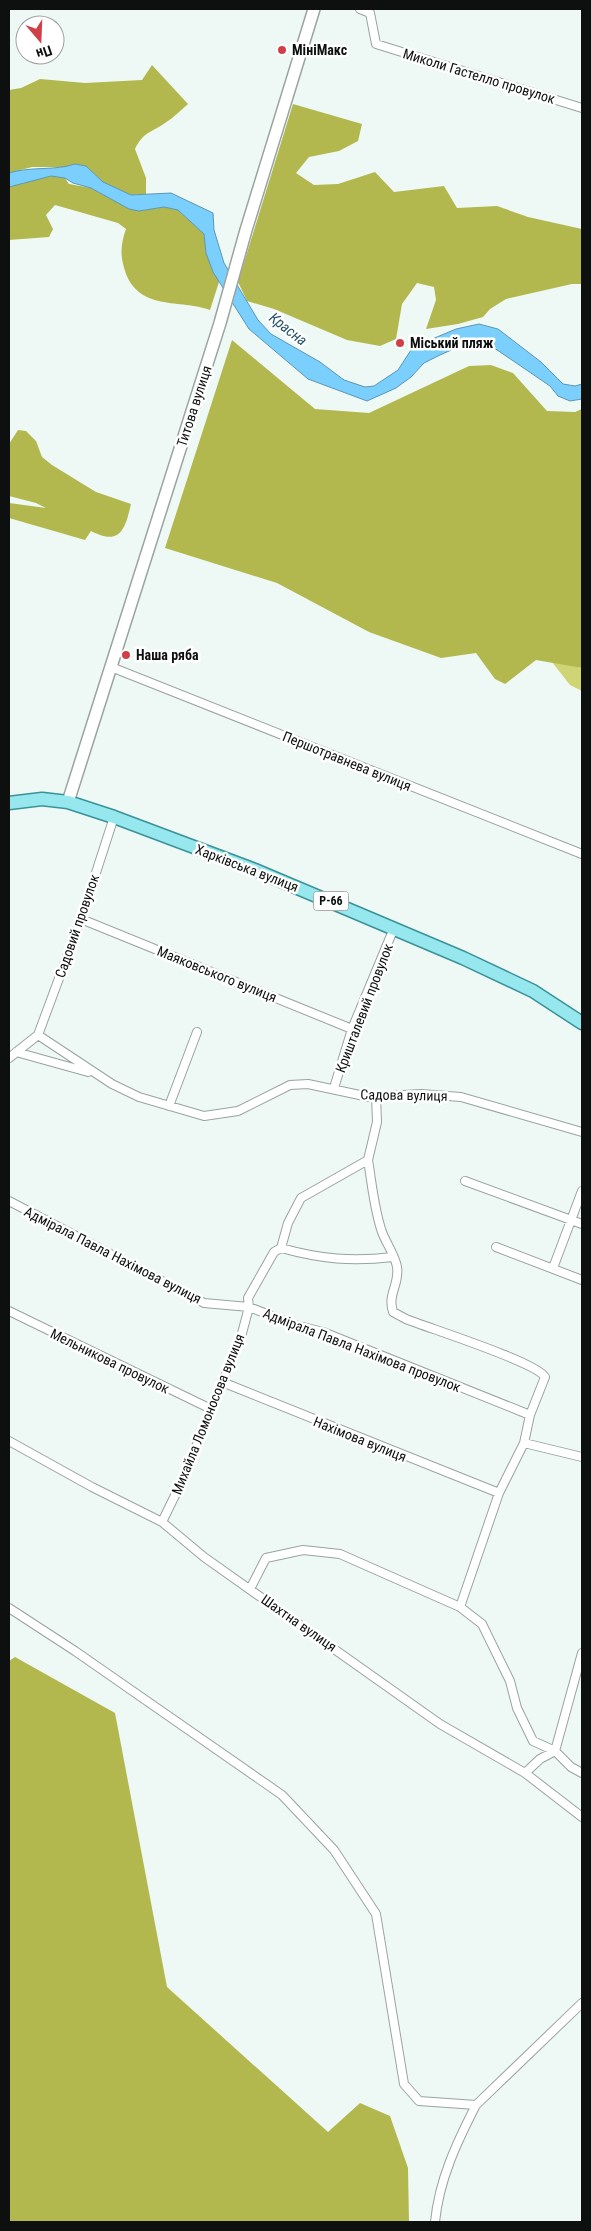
<svg xmlns="http://www.w3.org/2000/svg" width="591" height="2231" viewBox="0 0 591 2231" font-family="'Roboto Condensed',sans-serif">
<style>
.green{fill:#cfd575}
.forest{fill:#b2b84e}
.water{fill:#7bcffc;stroke:#5a96b5}
.lines{fill:none;stroke-linecap:round;stroke-linejoin:round}
.street-casing{stroke:#99a3a0;stroke-width:10}
.secondary-casing{stroke:#99a3a0;stroke-width:14}
.primary-casing{stroke:#3a9299;stroke-width:15}
.street{stroke:#fff;stroke-width:8}
.secondary{stroke:#fff;stroke-width:11}
.primary{stroke:#97e8ee;stroke-width:12}
.poi-dot{fill:#d04049;stroke:#fff;stroke-width:2}
.labels{text-anchor:middle;stroke-width:5;stroke-linejoin:round;paint-order:stroke}
.shield{fill:#fff;stroke:#565857;stroke-width:1}
.shield-label{font-size:12px;font-weight:bold;fill:#0d100f}
.poi-label{font-size:14px;font-weight:bold;fill:#0d100f;stroke:#fff;text-anchor:start}
.street-label{font-size:14px;fill:#0d100f;stroke:#fff}
.water-label{font-size:15px;font-style:italic;fill:#24526a;stroke:#fff}
</style>
<rect width="100%" height="100%" fill="#eef9f5"/>
<path class="green" d="M 552,662 L 582,668 L 582,691 L 570,685 Z"/>
<path class="forest" d="M 152,65 L 188,104 C 180,111 173,118 165,123 C 151,133 144,131 135,149 L 146,178 L 146,194 L 131,195 L 103,182 L 86,166 L 75,164 L 66,167 L 32,167 L 9,173 L 9,90 L 21,88 L 40,79 L 85,83 L 142,80 Z
M 293,104 L 362,124 L 358,141 L 339,151 L 309,157 L 296,173 L 314,185 L 338,184 L 375,172 L 394,192 L 444,186 L 457,208 L 497,206 L 528,217 L 582,229 L 582,284 L 572,284 L 506,299 L 490,309 L 483,317 L 458,324 L 426,329 L 436,300 L 434,287 L 417,283 L 402,304 L 396,339 L 380,346 L 347,340 L 274,309 L 247,301 L 238,282 Z
M 51,176 L 65,178 L 69,184 L 91,188 L 126,207 L 139,211 L 164,207 L 178,210 L 204,234 L 206,253 L 219,282 L 210,310 C 180,299 141,311 126,274 C 120,257 120,246 126,229 L 118,223 L 55,205 L 46,215 L 53,229 L 49,237 L 9,240 L 9,187 Z
M 232,340 L 315,409 L 369,413 L 469,366 L 491,365 L 513,373 L 547,411 L 575,412 L 582,409 L 582,668 L 536,660 L 505,684 L 495,679 L 476,653 L 441,658 L 369,632 L 277,583 L 165,548 Z
M 18,430 L 26,431 L 36,441 L 42,457 L 52,465 L 96,492 L 131,504 C 125,530 120,546 91,531 L 85,540 L 9,518 L 9,503 L 46,508 L 36,503 L 9,496 L 9,444 Z
M 15,1657 L 115,1713 L 167,1987 L 328,2132 L 360,2103 L 390,2116 L 408,2168 L 409,2222 L 9,2222 L 9,1661 Z"/>
<path class="water" d="M 75,164 L 86,166 L 103,182 L 131,195 L 171,193 L 213,213 L 214,230 L 224,263 L 258,320 L 271,334 L 320,362 L 344,380 L 365,387 L 374,386 L 398,370 L 411,350 L 418,345 L 456,329 L 479,324 L 498,329 L 541,362 L 563,384 L 575,386 L 582,384 L 582,399 L 570,401 L 558,396 L 550,386 L 484,341 L 467,343 L 440,355 L 424,363 L 411,377 L 396,388 L 367,401 L 308,379 L 249,329 L 213,272 L 206,253 L 204,234 L 178,210 L 164,207 L 139,211 L 129,209 L 91,188 L 73,183 L 65,178 L 51,176 L 9,187 L 9,173 C 31,166 55,171 75,164 Z"/>
<g class="lines">
<g class="street-casing">
<path id="street" d="M 360,9 L 370,13 L 376,44 L 582,108
M 111,667 L 582,854
M 81,919 L 352,1029
M 38,1035 L 112,1084 L 139,1097 L 204,1116 L 238,1111 L 290,1085 L 308,1084 L 369,1097 L 421,1094 L 461,1097 L 582,1132
M 38,1035 L 81,919 L 114,817
M 16,1052 L 88,1072
M 9,1058 L 38,1035
M 334,1088 L 352,1029 L 394,928
M 169,1106 L 197,1032
M 368,1160 C 372,1184 374,1209 382,1232 C 386,1243 395,1255 397,1267 C 400,1284 387,1294 393,1312 L 406,1319 C 428,1328 537,1362 545,1377 L 530,1415 L 524,1443 L 499,1493 L 460,1607
M 465,1181 L 582,1224
M 9,1201 L 204,1303 L 249,1307 L 295,1325 L 323,1332 L 530,1415
M 496,1247 L 582,1280
M 281,1248 C 321,1259 352,1262 393,1257
M 553,1268 L 582,1191
M 9,1311 L 211,1409
M 222,1382 L 499,1493
M 9,1441 L 92,1487 L 162,1522 L 204,1557 L 440,1724 L 525,1773 L 582,1817
M 524,1443 L 582,1457
M 162,1522 L 183,1479 L 241,1337 L 249,1307 L 248,1298 L 274,1252 L 281,1248 L 288,1223 L 301,1198 L 368,1160 L 377,1122 L 376,1096
M 250,1589 L 266,1558 L 303,1550 L 340,1554 L 460,1607 L 482,1624 L 510,1681 L 517,1708 L 533,1741 L 555,1751 L 571,1767 L 582,1773
M 9,1608 L 75,1651 L 282,1795 L 334,1850 L 376,1914 L 404,2084 L 419,2101 L 476,2105 L 582,2003
M 525,1773 L 540,1759 L 555,1751 L 582,1653
M 435,2222 C 439,2180 457,2142 476,2105"/>
</g>
<g class="secondary-casing">
<path id="secondary" d="M 68,802 L 220,323 L 246,230 L 314,9"/>
</g>
<g class="primary-casing">
<path id="primary" d="M 9,803 L 42,799 L 68,802 L 114,817 L 255,870 L 463,958 L 533,991 L 582,1023"/>
</g>
<use href="#street" class="street"/>
<use href="#secondary" class="secondary"/>
<use href="#primary" class="primary"/>
</g>
<g class="poi-dot">
<circle cx="282" cy="50" r="5"/>
<circle cx="400" cy="343" r="5"/>
<circle cx="126" cy="655" r="5"/>
</g>
<g class="labels">
<rect class="shield" x="313.5" y="891.5" width="35" height="19" rx="4"/>
<g class="shield-label">
<text x="331" y="905">Р-66</text>
</g>
<g class="poi-label">
<text x="292" y="55">МініМакс</text>
<text x="410" y="348">Міський пляж</text>
<text x="136" y="660">Наша ряба</text>
</g>
<g class="street-label">
<text transform="translate(479 76) rotate(17)" y="5">Миколи Гастелло провулок</text>
<text transform="translate(194 406) rotate(-72)" y="5">Титова вулиця</text>
<text transform="translate(347 761) rotate(22)" y="5">Першотравнева вулиця</text>
<text transform="translate(247 868) rotate(21)" y="5">Харківська вулиця</text>
<text transform="translate(77 926) rotate(-71)" y="5">Садовий провулок</text>
<text transform="translate(217 974) rotate(22)" y="5">Маяковського вулиця</text>
<text transform="translate(364 1008) rotate(-69)" y="5">Кришталевий провулок</text>
<text transform="translate(404 1095) rotate(1)" y="5">Садова вулиця</text>
<text transform="translate(113 1255) rotate(27)" y="5">Адмірала Павла Нахімова вулиця</text>
<text transform="translate(362 1350) rotate(21)" y="5">Адмірала Павла Нахімова провулок</text>
<text transform="translate(110 1361) rotate(26)" y="5">Мельникова провулок</text>
<text transform="translate(208 1414) rotate(-68)" y="5">Михайла Ломоносова вулиця</text>
<text transform="translate(360 1439) rotate(22)" y="5">Нахімова вулиця</text>
<text transform="translate(299 1623) rotate(35)" y="5">Шахтна вулиця</text>
</g>
<g class="water-label">
<text transform="translate(288 329) rotate(38)" y="5">Красна</text>
</g>
</g>
<rect width="591" height="2231" fill="none" stroke="#0d100f" stroke-width="20"/>
<g transform="translate(40 40) rotate(161)"><circle r="24" fill="#ffffff" stroke="#9e9f9f"/>
<path d="M0-4L9 19L0 12L-9 19Z" fill="#d04049"/>
<text y="-8" font-size="14" font-weight="bold" text-anchor="middle" fill="#0d100f">Пн</text>
</g>
</svg>
